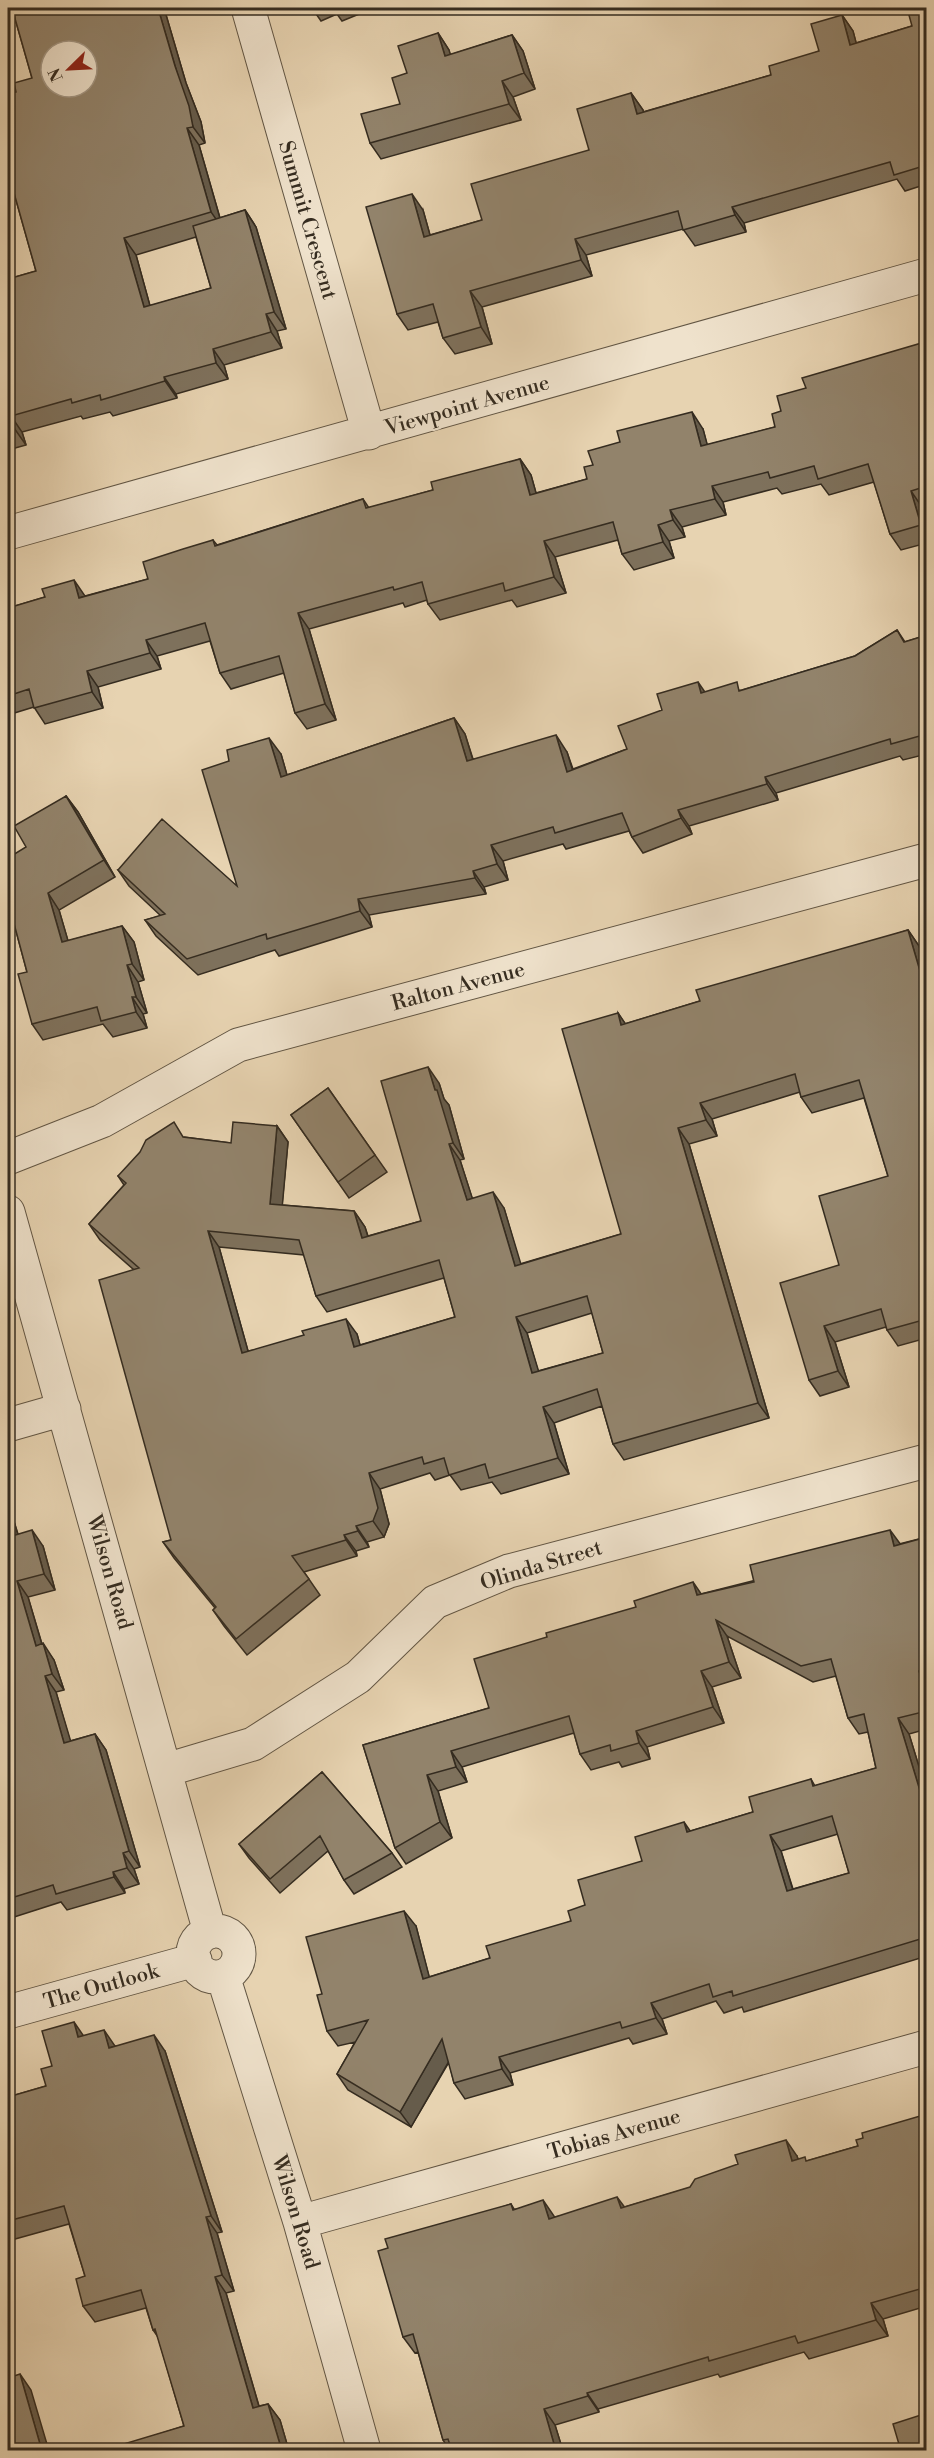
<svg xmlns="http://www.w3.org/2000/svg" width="934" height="2458" viewBox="0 0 934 2458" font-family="'Libre Bodoni',serif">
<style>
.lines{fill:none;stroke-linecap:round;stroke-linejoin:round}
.street-casing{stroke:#625644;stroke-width:35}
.street{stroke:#efe2cc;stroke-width:33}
.wall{fill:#7e715c;stroke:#352c20;stroke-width:1.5;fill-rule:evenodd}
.shaded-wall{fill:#665c4b;stroke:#352c20;stroke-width:1.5}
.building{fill:#92836b;stroke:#352c20;stroke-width:1.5;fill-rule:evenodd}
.labels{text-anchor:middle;stroke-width:4.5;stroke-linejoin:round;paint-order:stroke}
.street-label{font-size:21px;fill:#352c20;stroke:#efe2cc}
</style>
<rect width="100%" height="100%" fill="#e7d3b1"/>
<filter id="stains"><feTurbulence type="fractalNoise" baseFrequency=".00333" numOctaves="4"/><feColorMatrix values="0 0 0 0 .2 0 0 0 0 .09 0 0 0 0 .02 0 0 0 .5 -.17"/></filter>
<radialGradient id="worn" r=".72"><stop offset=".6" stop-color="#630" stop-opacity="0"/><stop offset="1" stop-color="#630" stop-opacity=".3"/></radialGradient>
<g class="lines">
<g class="street-casing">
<path id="street" d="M 248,8 L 369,433
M 8,533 L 926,275
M 8,1158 L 102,1121 L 238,1045 L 926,860
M 8,1212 L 210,1932
M 8,1425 L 64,1409
M 166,1770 L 253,1744 L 358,1677 L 435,1602 L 509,1571 L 926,1461
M193 1954a23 23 0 1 1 46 0a23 23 0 1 1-46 0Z
M 223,1976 L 300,2222 L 364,2450
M 8,2012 L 195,1960
M 300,2222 L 926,2047"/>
</g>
<use href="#street" class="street"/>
</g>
<path class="wall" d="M 12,8 L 164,8 L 186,83 L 201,122 L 205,143 L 199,145 L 220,218 L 245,210 L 256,227 L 286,329 L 277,331 L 282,348 L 224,365 L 228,379 L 176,394 L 177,398 L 113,416 L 110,412 L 83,419 L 81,416 L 22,432 L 26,445 L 8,450 L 8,279 L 36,271 L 14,193 L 8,195 L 8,94 L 16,92 L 32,78 ZM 196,237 L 211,288 L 150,306 L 136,255 Z
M 312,8 L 374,8 L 342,21 L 337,14 L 321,21 Z
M 927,8 L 927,184 L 905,191 L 897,179 L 744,223 L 746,232 L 695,246 L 683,229 L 586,255 L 592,276 L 482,307 L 492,344 L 455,354 L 443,338 L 438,322 L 408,330 L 397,314 L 423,210 L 430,235 L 482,220 L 589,150 L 631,93 L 643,110 L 643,112 L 771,75 L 819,51 L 842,15 L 853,31 L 856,43 L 912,26 Z
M 438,33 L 449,50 L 450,55 L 512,35 L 523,51 L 535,89 L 513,97 L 521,120 L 381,159 L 370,143 L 400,104 L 407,73 Z
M 925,342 L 927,344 L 927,505 L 922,507 L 927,523 L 927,543 L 901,550 L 890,534 L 874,482 L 829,495 L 821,484 L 782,494 L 777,488 L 723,502 L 726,515 L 682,527 L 685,537 L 669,541 L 674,558 L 634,570 L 622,554 L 618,540 L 555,557 L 566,593 L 517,607 L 512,600 L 440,620 L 428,604 L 427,600 L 405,607 L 403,603 L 309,629 L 336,720 L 307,729 L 295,713 L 284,673 L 231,689 L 220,673 L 210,641 L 157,656 L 161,669 L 98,687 L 103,708 L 45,724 L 34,707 L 8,715 L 8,608 L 45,597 L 85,596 L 148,579 L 213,540 L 217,545 L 363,499 L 369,508 L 433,490 L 520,459 L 531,475 L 536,493 L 587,479 L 593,465 L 703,429 L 707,445 L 775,427 L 781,411 L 806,388 Z
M 897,630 L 905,642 L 927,635 L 927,754 L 903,760 L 900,756 L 776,793 L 778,800 L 689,826 L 692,834 L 643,853 L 632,837 L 629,831 L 566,849 L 563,844 L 503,861 L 508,880 L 484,887 L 486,894 L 369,915 L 372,927 L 279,956 L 275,950 L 198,975 L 156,936 L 145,920 L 161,916 L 129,886 L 118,870 L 237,886 L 229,761 L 281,754 L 287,775 L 454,718 L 465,734 L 473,759 L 567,752 L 573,769 L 627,749 L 662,710 L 705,692 L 742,690 L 855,656 Z
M 66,796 L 78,812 L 115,877 L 59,910 L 68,941 L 122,926 L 134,942 L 144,980 L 138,982 L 147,1013 L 143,1014 L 147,1028 L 113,1037 L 103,1024 L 43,1040 L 32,1024 L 27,972 L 12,916 L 26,847 Z
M 908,930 L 919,946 L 927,973 L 927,1338 L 898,1346 L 887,1330 L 886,1327 L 835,1342 L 849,1387 L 820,1396 L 809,1380 L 839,1265 L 888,1176 L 864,1098 L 812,1113 L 801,1097 L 800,1092 L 712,1119 L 717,1136 L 689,1144 L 769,1418 L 624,1460 L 613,1444 L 602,1406 L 554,1423 L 569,1474 L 501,1494 L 492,1482 L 461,1490 L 450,1475 L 435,1480 L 430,1473 L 380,1489 L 389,1524 L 384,1537 L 367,1542 L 369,1547 L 356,1551 L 357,1556 L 304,1572 L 320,1595 L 247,1655 L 224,1626 L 213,1610 L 215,1608 L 174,1558 L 163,1542 L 171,1540 L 134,1270 L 100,1240 L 89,1224 L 124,1185 L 118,1176 L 184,1137 L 231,1143 L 277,1126 L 288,1142 L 282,1205 L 354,1211 L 365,1227 L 368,1236 L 421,1221 L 439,1083 L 444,1099 L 449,1105 L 464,1159 L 460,1160 L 472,1198 L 504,1208 L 520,1264 L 621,1234 L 618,1013 L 625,1024 L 700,1001 ZM 219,1247 L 304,1255 L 316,1296 L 327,1312 L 444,1278 L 455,1317 L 360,1345 L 357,1334 L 248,1351 ZM 592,1313 L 603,1353 L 538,1371 L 527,1333 Z
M 328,1088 L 387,1172 L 349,1198 L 291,1115 Z
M 8,1508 L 12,1515 L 18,1534 L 43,1546 L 55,1590 L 28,1597 L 42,1644 L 54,1660 L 64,1690 L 56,1692 L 70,1741 L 95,1734 L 106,1750 L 140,1867 L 134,1869 L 139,1884 L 124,1889 L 125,1893 L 67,1910 L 61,1902 L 8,1919 Z
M 927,1537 L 927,1729 L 909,1734 L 927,1793 L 927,1956 L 744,2012 L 742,2007 L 724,2013 L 716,2001 L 662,2019 L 667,2034 L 633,2044 L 629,2038 L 510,2073 L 513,2085 L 465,2099 L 454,2083 L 449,2062 L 411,2127 L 348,2090 L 337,2074 L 355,2042 L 338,2046 L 327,2031 L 322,1994 L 416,1926 L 429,1977 L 490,1958 L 571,1921 L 585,1905 L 642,1861 L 691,1831 L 753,1812 L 811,1779 L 815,1786 L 876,1768 L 868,1732 L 859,1734 L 848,1718 L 836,1676 L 813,1682 L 727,1636 L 741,1678 L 712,1687 L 724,1723 L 647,1747 L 650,1759 L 622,1767 L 619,1762 L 591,1770 L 580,1754 L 574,1733 L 462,1767 L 467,1782 L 438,1791 L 452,1838 L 406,1864 L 395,1848 L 363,1745 L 489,1708 L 701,1594 ZM 838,1834 L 849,1873 L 793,1889 L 781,1851 Z
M 322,1772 L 392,1853 L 402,1867 L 354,1894 L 344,1880 L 328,1851 L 280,1893 L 249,1858 L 239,1844 Z
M 84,2036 L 115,2046 L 165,2051 L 222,2232 L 217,2233 L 234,2291 L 226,2293 L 259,2406 L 268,2404 L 280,2420 L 289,2451 L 107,2451 L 184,2426 L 158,2337 L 153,2330 L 146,2308 L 95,2322 L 83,2306 L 85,2276 L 69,2224 L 8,2241 L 8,2097 L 46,2086 L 52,2066 Z
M 927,2114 L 927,2306 L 883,2319 L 888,2336 L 809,2359 L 804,2352 L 720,2377 L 718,2374 L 598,2409 L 599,2412 L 555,2425 L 563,2451 L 450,2451 L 443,2440 L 418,2352 L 415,2353 L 403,2337 L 388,2248 L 511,2204 L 514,2209 L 554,2217 L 625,2207 L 797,2156 L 798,2159 L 807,2161 L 858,2146 L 863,2138 Z"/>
<path class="shaded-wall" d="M 158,8 L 164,8 L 186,83 L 201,122 L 205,143 L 193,127 Z
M 842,15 L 853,31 L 861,61 L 850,45 Z
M 438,33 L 449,50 L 456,72 L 445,56 Z
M 512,35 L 523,51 L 535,89 L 524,73 Z
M 502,81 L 513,97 L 521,120 L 509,104 Z
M 631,93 L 643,110 L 648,130 L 637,114 Z
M 187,128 L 199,145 L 223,229 L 211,212 Z
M 412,194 L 423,210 L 435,253 L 424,237 Z
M 732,207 L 744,223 L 746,232 L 735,215 Z
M 245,210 L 256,227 L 286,329 L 274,312 Z
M 124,238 L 136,255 L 155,324 L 144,307 Z
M 575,239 L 586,255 L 592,276 L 581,260 Z
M 470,291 L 482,307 L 492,344 L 481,327 Z
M 266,314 L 277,331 L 282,348 L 271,332 Z
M 213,349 L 224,365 L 228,379 L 216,363 Z
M 164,377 L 176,394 L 177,398 L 165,381 Z
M 692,412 L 703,429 L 712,462 L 701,446 Z
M 11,416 L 22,432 L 26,445 L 14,428 Z
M 520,459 L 531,475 L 541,511 L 530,495 Z
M 712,486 L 723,502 L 726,515 L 715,499 Z
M 911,491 L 922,507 L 927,523 L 927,534 L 921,525 Z
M 670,510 L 682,527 L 685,537 L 673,520 Z
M 658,525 L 669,541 L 674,558 L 663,542 Z
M 544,541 L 555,557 L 566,593 L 554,577 Z
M 74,580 L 85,596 L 79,598 Z
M 298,613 L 309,629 L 336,720 L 325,704 Z
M 146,640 L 157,656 L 161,669 L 150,653 Z
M 87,671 L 98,687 L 103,708 L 92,692 Z
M 698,682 L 709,698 L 701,693 Z
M 454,718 L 465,734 L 478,777 L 467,761 Z
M 556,735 L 567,752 L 578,788 L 567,772 Z
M 269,738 L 281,754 L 292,793 L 281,777 Z
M 765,777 L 776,793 L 778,800 L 767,784 Z
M 66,796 L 78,812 L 115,877 L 104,860 Z
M 678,810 L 689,826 L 692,834 L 681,818 Z
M 491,845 L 503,861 L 508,880 L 497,864 Z
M 473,871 L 484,887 L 486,894 L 475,878 Z
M 48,893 L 59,910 L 73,958 L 62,942 Z
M 358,899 L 369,915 L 372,927 L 360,911 Z
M 122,926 L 134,942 L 144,980 L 132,964 Z
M 908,930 L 919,946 L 927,973 L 927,995 Z
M 127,965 L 138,982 L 147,1013 L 136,997 Z
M 132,997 L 143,1014 L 147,1028 L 136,1012 Z
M 618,1013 L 629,1029 L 621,1025 Z
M 428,1067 L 439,1083 L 444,1099 L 449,1105 L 464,1159 L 453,1143 L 435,1090 Z
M 700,1103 L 712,1119 L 717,1136 L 706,1120 Z
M 277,1126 L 288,1142 L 281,1220 L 270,1204 Z
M 678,1128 L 689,1144 L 769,1418 L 758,1403 Z
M 449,1144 L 460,1160 L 478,1216 L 467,1200 Z
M 493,1192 L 504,1208 L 526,1281 L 515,1266 Z
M 354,1211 L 365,1227 L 373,1254 L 362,1238 Z
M 208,1231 L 219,1247 L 253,1369 L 242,1353 Z
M 516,1317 L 527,1333 L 544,1389 L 532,1373 Z
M 346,1319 L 357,1334 L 365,1363 L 354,1347 Z
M 824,1326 L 835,1342 L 849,1387 L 838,1371 Z
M 543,1407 L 554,1423 L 569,1474 L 558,1458 Z
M 369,1473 L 380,1489 L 389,1524 L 384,1537 L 373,1521 Z
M 8,1508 L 12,1515 L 23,1552 L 12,1536 L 8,1521 Z
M 356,1526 L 367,1542 L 369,1547 L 358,1531 Z
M 32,1530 L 43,1546 L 55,1590 L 44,1574 Z
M 890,1530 L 901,1545 L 894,1546 Z
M 344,1535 L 356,1551 L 357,1556 L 346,1540 Z
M 17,1581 L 28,1597 L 47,1662 L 36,1646 Z
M 693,1582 L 704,1598 L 697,1595 Z
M 716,1620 L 727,1636 L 741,1678 L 729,1662 Z
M 922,1638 L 927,1644 L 927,1653 Z
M 43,1643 L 54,1660 L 64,1690 L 52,1674 Z
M 701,1671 L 712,1687 L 724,1723 L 713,1707 Z
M 919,1671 L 927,1682 L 927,1699 Z
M 45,1676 L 56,1692 L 76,1759 L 64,1743 Z
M 898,1718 L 909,1734 L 927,1793 L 927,1814 Z
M 636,1731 L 647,1747 L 650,1759 L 639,1743 Z
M 95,1734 L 106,1750 L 140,1867 L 129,1851 Z
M 451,1751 L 462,1767 L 467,1782 L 456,1767 Z
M 427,1775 L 438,1791 L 452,1838 L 440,1822 Z
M 684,1822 L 695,1838 L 687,1832 Z
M 770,1835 L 781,1851 L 798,1907 L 787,1891 Z
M 123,1853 L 134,1869 L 139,1884 L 127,1868 Z
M 113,1872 L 124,1889 L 125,1893 L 114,1877 Z
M 404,1911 L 416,1926 L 434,1995 L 423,1979 Z
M 651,2003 L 662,2019 L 667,2034 L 656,2018 Z
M 74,2022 L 85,2038 L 78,2037 Z
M 104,2030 L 115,2046 L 109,2048 Z
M 154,2035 L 165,2051 L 222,2232 L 211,2216 Z
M 442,2039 L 453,2054 L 411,2127 L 400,2112 Z
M 499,2057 L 510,2073 L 513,2085 L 502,2069 Z
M 786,2140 L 797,2156 L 804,2178 L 792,2161 Z
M 617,2197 L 629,2213 L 621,2208 Z
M 543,2200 L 554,2216 L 560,2235 L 549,2219 Z
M 206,2217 L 217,2233 L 234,2291 L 222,2275 Z
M 215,2277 L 226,2293 L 264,2424 L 253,2408 Z
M 871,2303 L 883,2319 L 888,2336 L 876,2320 Z
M 20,2374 L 31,2390 L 49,2451 L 42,2451 Z
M 587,2393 L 598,2409 L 599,2412 L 588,2396 Z
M 268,2404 L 280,2420 L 289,2451 L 282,2451 Z
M 544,2409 L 555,2425 L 563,2451 L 556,2451 Z"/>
<path class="building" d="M 12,8 L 158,8 L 175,66 L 189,106 L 193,127 L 187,128 L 211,212 L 124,238 L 144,307 L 211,288 L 193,226 L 245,210 L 274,312 L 266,314 L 271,332 L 213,349 L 216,363 L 164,377 L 165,381 L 101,400 L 100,395 L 72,403 L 71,399 L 11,416 L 14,428 L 8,430 L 8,279 L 36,271 L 9,175 L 8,175 L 8,94 L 16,92 L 14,83 L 32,78 ZM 51,51 L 87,51 L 87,87 L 51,87 Z
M 907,8 L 927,8 L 927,165 L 894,175 L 890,162 L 732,207 L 735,215 L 683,230 L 678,211 L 575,239 L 581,260 L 470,291 L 481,327 L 443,338 L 433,304 L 397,314 L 366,207 L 412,194 L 424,237 L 482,220 L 471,184 L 589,150 L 577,109 L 631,93 L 637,114 L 771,75 L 769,66 L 819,51 L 811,24 L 842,15 L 850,45 L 912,26 Z
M 438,33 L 445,56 L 512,35 L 524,73 L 502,81 L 509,104 L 370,143 L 361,114 L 400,104 L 392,78 L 407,73 L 398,46 Z
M 925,342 L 927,346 L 927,486 L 911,491 L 921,525 L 890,534 L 868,464 L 818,479 L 814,466 L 770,478 L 768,472 L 712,486 L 715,499 L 670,510 L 673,520 L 658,525 L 663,542 L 622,554 L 613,522 L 544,541 L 554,577 L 505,591 L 503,583 L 428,604 L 422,582 L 394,590 L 393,587 L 298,613 L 325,704 L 295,713 L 279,656 L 220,673 L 205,623 L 146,640 L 150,653 L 87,671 L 92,692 L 34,708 L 29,689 L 8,696 L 8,608 L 45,597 L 42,589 L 74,580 L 79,598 L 148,579 L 143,562 L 183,549 L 213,540 L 215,546 L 363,499 L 366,508 L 433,490 L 431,482 L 520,459 L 530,495 L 587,479 L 584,467 L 593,465 L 588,451 L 620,442 L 617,431 L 692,412 L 701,446 L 775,427 L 772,414 L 781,411 L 777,396 L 806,388 L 802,378 Z
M 897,630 L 904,642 L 927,635 L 927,734 L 891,744 L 890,739 L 765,777 L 767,784 L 678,810 L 681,818 L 632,837 L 622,813 L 555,833 L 553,827 L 491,845 L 497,864 L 473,871 L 475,878 L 358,899 L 360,911 L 267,939 L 266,934 L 187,959 L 145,920 L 165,914 L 118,870 L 162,819 L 237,886 L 202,770 L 229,761 L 227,750 L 269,738 L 281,777 L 454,718 L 467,761 L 556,735 L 567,772 L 627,749 L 618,726 L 662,710 L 657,694 L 698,682 L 701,693 L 737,682 L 739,691 L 855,656 Z
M 66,796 L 104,860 L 48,893 L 62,942 L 122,926 L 132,964 L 127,965 L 136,997 L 132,997 L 136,1012 L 101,1021 L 97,1007 L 32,1024 L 18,974 L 27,972 L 12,916 L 8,909 L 8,858 L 26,847 L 14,826 Z
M 908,930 L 927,995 L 927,1319 L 887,1330 L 881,1309 L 824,1326 L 838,1371 L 809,1380 L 780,1283 L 839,1265 L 819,1196 L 888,1176 L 859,1080 L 801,1097 L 795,1074 L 700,1103 L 706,1120 L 678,1128 L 758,1403 L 613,1444 L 597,1389 L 543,1407 L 558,1458 L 489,1478 L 485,1464 L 449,1475 L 444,1458 L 424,1464 L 422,1457 L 369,1473 L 378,1508 L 373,1521 L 356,1526 L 358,1531 L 344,1535 L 346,1540 L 292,1556 L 309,1579 L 236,1639 L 213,1610 L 216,1607 L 163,1542 L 171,1540 L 99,1280 L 139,1268 L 89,1224 L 126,1183 L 118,1176 L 140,1152 L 146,1140 L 174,1122 L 183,1137 L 231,1143 L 233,1122 L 277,1126 L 270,1204 L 354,1211 L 362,1238 L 421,1221 L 381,1081 L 428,1067 L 435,1090 L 437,1090 L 453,1143 L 449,1144 L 467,1200 L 493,1192 L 515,1266 L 621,1234 L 562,1029 L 618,1013 L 621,1025 L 700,1001 L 696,990 ZM 208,1231 L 299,1240 L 316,1296 L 439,1260 L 455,1317 L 354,1347 L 346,1319 L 302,1331 L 304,1335 L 242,1353 ZM 587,1296 L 603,1353 L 532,1373 L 516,1317 Z
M 328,1088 L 375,1155 L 338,1182 L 291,1115 Z
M 8,1521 L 12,1536 L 32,1530 L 44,1574 L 17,1581 L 36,1646 L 43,1643 L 52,1674 L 45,1676 L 64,1743 L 95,1734 L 129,1851 L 123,1853 L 127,1868 L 113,1872 L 114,1877 L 56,1894 L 53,1885 L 8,1899 Z
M 890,1530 L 894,1546 L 927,1537 L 927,1637 L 922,1638 L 927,1653 L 927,1669 L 919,1671 L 927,1699 L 927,1711 L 898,1718 L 927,1814 L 927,1937 L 733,1996 L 732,1991 L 713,1997 L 709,1984 L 651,2003 L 656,2018 L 622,2028 L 620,2022 L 499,2057 L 502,2069 L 454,2083 L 442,2039 L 400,2112 L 337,2074 L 368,2020 L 327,2031 L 317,1995 L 322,1994 L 306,1937 L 404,1911 L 423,1979 L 490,1958 L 486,1946 L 571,1921 L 568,1911 L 585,1905 L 578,1880 L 642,1861 L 635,1837 L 684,1822 L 687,1832 L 753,1812 L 749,1797 L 811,1779 L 813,1786 L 876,1768 L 864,1714 L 848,1718 L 831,1659 L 801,1666 L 716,1620 L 729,1662 L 701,1671 L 713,1707 L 636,1731 L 639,1743 L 611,1751 L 610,1745 L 580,1754 L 569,1716 L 451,1751 L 456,1767 L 427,1775 L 440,1822 L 395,1848 L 363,1745 L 489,1708 L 474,1659 L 547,1637 L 546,1633 L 636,1607 L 634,1601 L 693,1582 L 697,1595 L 754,1582 L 750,1565 ZM 832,1816 L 849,1873 L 787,1891 L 770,1835 Z
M 322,1772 L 392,1853 L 344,1880 L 320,1836 L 270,1879 L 239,1844 Z
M 74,2022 L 78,2037 L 104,2030 L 109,2048 L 154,2035 L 211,2216 L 206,2217 L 222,2275 L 215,2277 L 253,2408 L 268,2404 L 282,2451 L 107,2451 L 107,2449 L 184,2426 L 155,2329 L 153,2330 L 141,2290 L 83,2306 L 76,2279 L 85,2276 L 64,2206 L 8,2221 L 8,2097 L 46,2086 L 41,2069 L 52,2066 L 42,2031 Z
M 927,2114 L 927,2287 L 871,2303 L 876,2320 L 798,2343 L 795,2336 L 709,2361 L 708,2357 L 587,2393 L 588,2396 L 544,2409 L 556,2451 L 452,2451 L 448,2439 L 443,2440 L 413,2334 L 403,2337 L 378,2251 L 388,2248 L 385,2239 L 511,2204 L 513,2210 L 543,2200 L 549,2219 L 617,2197 L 621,2208 L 690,2187 L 695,2179 L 738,2164 L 735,2155 L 786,2140 L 792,2161 L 805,2157 L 806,2161 L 858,2146 L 856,2140 L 863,2138 L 862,2133 Z
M 20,2374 L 42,2451 L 8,2451 L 8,2378 Z
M 927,2413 L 927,2451 L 901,2451 L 893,2424 Z"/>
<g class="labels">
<g class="street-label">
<text transform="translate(308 220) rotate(74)" y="7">Summit Crescent</text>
<text transform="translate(467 405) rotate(-16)" y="7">Viewpoint Avenue</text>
<text transform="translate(458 986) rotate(-15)" y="7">Ralton Avenue</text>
<text transform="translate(541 1565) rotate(-17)" y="7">Olinda Street</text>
<text transform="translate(110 1572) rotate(74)" y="7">Wilson Road</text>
<text transform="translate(101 1986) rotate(-16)" y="7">The Outlook</text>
<text transform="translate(614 2134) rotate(-16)" y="7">Tobias Avenue</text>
<text transform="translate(296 2212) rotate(73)" y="7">Wilson Road</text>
</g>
</g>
<rect width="934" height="2458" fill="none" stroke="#e7d3b1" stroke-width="30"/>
<rect x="9" y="9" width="916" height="2440" fill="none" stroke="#352c20" stroke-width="3"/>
<rect x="15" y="15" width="904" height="2428" fill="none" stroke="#352c20" stroke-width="1.5"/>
<g transform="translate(69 69) rotate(246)"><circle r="28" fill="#efe2cc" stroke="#a59987" stroke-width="1.5"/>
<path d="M0-4.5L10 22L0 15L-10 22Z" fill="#8f2418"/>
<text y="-9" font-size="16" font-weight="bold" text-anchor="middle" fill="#352c20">N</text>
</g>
<rect width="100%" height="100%" filter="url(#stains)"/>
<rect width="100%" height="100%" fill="url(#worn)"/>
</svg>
